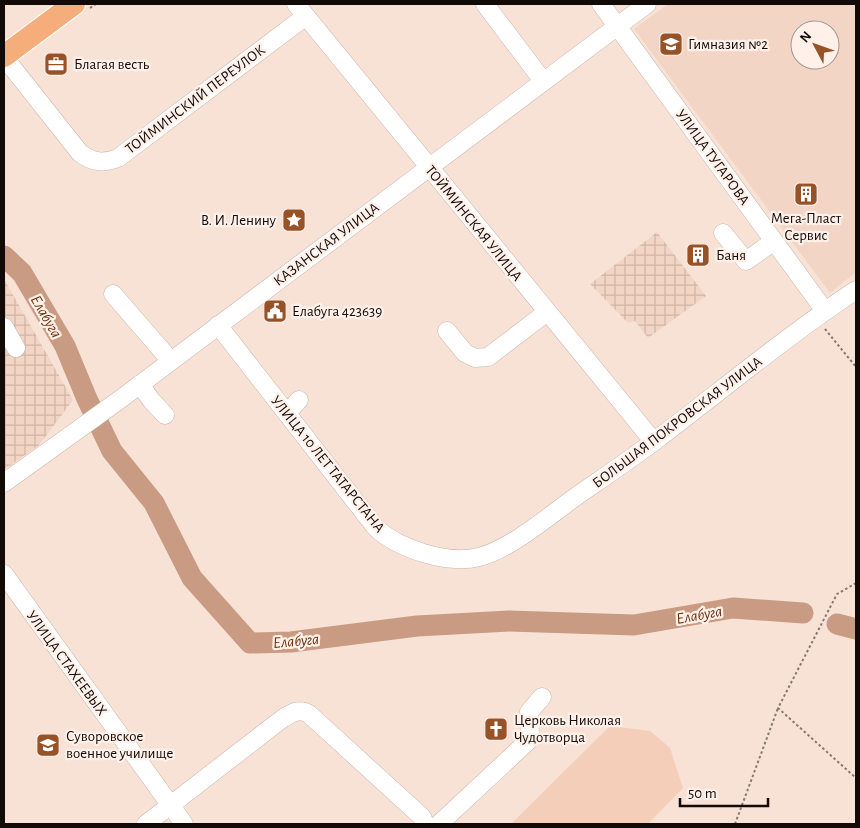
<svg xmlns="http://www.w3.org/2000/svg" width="860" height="828" viewBox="0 0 860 828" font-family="'Alegreya Sans',sans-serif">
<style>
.built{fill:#f3d5c5;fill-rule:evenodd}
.industrial{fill:url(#industrial-grid)}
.green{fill:#f4ceb9}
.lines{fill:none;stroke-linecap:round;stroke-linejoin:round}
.river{stroke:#c99b82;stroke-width:21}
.minor-casing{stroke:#cbb5aa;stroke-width:19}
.major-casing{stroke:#fff;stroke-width:24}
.path{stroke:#867770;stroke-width:2;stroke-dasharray:2.5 2.5;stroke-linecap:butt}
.minor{stroke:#fff;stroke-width:18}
.major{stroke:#f4ad7b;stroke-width:22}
.labels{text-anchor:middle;stroke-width:4.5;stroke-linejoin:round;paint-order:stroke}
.poi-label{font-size:15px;fill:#120a07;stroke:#fff1ea;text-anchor:start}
.street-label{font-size:15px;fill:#120a07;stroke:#fff1ea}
.water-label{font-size:16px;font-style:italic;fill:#6c320b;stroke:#fff1ea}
</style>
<defs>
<pattern id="industrial-grid" width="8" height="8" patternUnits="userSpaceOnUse" patternTransform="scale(1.25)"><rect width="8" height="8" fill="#f3d5c5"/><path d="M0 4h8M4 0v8" fill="none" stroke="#cfb6a8"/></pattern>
</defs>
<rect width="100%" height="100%" fill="#f8e2d6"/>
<path class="built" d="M 668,4 L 856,4 L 856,272 L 830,293 L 634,29 ZM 800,30 L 830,30 L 830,60 L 800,60 Z"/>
<path class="industrial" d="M 657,232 L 706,296 L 648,338 L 635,321 L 628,323 L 590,284 Z
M 4,279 L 73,400 L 39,445 L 4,470 Z"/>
<path class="green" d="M 610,726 L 650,731 L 670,748 L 683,788 L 648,824 L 511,824 Z"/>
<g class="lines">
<path class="river" d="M 4,256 L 22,273 L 65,346 L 87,399 L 112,451 L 154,503 L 192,578 L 250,643 L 291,642 L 417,626 L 509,621 L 634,625 L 733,608 L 803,613
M 837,624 L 856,629"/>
<g class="minor-casing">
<path id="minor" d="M 296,4 L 654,442
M 485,4 L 543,81
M 601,4 L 825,311
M 4,57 L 80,153 C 92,162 103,164 118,158 L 306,16
M 723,233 L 746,261 L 774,241
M 113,294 L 171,361
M 218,325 L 376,528 C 399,549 448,565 479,557 C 511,549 550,515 578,495 C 604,477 631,459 656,440 C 722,390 787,336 856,290
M 4,327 L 16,348
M 447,331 L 465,353 L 475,358 L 488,357 L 547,312
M 140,384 L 151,400 L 165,415
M 287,413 L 299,400
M 4,483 L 122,398 L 647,4
M 4,574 L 184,824
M 146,824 L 282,719 C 291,713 299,708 309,714 L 422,817 L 425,824
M 439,824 L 527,742 L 530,735 L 529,712 L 542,697"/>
</g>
<g class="major-casing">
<path id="major" d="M 4,56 L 74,4"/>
</g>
<path class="path" d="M 90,8 L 96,4
M 825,329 L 856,367
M 856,583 L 837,594 L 778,708 L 856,778
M 735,824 L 778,708"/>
<use href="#minor" class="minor"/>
<use href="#major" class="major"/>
</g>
<defs>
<g id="school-square" transform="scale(1.25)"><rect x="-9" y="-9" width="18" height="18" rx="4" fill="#985228" stroke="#fff1ea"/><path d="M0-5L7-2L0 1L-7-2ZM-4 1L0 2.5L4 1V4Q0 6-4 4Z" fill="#fff"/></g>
<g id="office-square" transform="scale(1.25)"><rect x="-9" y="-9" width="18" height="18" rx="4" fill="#985228" stroke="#fff1ea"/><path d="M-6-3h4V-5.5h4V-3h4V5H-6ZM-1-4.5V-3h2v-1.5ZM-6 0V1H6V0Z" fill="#fff"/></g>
<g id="building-square" transform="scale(1.25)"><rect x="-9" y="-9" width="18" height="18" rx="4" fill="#985228" stroke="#fff1ea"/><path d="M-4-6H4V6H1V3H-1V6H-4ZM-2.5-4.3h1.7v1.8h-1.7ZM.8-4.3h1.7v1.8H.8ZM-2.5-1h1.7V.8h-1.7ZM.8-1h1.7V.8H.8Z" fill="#fff"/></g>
<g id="sight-square" transform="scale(1.25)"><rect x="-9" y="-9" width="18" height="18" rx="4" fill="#985228" stroke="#fff1ea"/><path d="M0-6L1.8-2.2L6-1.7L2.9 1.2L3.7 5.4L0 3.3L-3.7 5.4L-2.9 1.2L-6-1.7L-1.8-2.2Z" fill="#fff"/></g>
<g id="civic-square" transform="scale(1.25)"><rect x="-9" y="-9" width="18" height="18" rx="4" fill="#985228" stroke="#fff1ea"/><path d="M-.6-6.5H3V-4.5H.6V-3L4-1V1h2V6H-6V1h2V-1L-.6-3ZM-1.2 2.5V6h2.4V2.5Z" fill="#fff"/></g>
<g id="church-square" transform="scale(1.25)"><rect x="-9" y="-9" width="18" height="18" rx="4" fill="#985228" stroke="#fff1ea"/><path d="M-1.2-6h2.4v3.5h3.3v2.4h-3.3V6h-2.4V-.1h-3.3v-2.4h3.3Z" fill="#fff"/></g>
<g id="university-square" transform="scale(1.25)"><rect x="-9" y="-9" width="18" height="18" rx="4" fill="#985228" stroke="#fff1ea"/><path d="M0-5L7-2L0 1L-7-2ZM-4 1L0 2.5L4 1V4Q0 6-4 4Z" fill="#fff"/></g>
</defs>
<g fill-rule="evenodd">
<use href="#school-square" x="671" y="44"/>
<use href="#office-square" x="56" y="64"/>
<use href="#building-square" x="806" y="194"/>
<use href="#sight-square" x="294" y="220"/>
<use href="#building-square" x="698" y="255"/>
<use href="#civic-square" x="275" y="311"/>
<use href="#church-square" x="496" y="729"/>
<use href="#university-square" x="48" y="745"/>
</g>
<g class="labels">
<g class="poi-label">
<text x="688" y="49">Гимназия №2</text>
<text x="74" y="69">Благая весть</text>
<text x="806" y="223" text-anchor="middle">Мега-Пласт<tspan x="806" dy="17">Сервис</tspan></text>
<text x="276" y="225" text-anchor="end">В. И. Ленину</text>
<text x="716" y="260">Баня</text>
<text x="292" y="316">Елабуга 423639</text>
<text x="514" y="725">Церковь Николая<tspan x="514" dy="17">Чудотворца</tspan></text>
<text x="66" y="741">Суворовское<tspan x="66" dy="17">военное училище</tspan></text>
</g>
<g class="street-label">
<text transform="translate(195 99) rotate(-37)" y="5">ТОЙМИНСКИЙ ПЕРЕУЛОК</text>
<text transform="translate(713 157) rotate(54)" y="5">УЛИЦА ТУГАРОВА</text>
<text transform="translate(474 223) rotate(51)" y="5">ТОЙМИНСКАЯ УЛИЦА</text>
<text transform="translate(326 244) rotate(-37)" y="5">КАЗАНСКАЯ УЛИЦА</text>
<text transform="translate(677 422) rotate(-37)" y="5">БОЛЬШАЯ ПОКРОВСКАЯ УЛИЦА</text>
<text transform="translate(328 464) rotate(51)" y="5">УЛИЦА 10 ЛЕТ ТАТАРСТАНА</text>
<text transform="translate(67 663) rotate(54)" y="5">УЛИЦА СТАХЕЕВЫХ</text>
</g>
<g class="water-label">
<text transform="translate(47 316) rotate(60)" y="6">Елабуга</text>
<text transform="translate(699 614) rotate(-10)" y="6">Елабуга</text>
<text transform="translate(296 640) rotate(-5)" y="6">Елабуга</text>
</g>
</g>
<rect width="860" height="828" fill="none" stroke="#120a07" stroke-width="10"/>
<g transform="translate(815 45) rotate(311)"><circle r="24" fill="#fff1ea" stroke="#a0958f"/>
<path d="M0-4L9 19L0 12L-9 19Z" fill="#985228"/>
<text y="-8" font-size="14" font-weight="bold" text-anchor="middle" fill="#120a07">N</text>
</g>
<path d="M680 798v8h88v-8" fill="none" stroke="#120a07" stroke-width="2.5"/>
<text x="688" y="798" font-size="15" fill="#120a07" stroke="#fff1ea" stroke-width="4" paint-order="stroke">50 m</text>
</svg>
